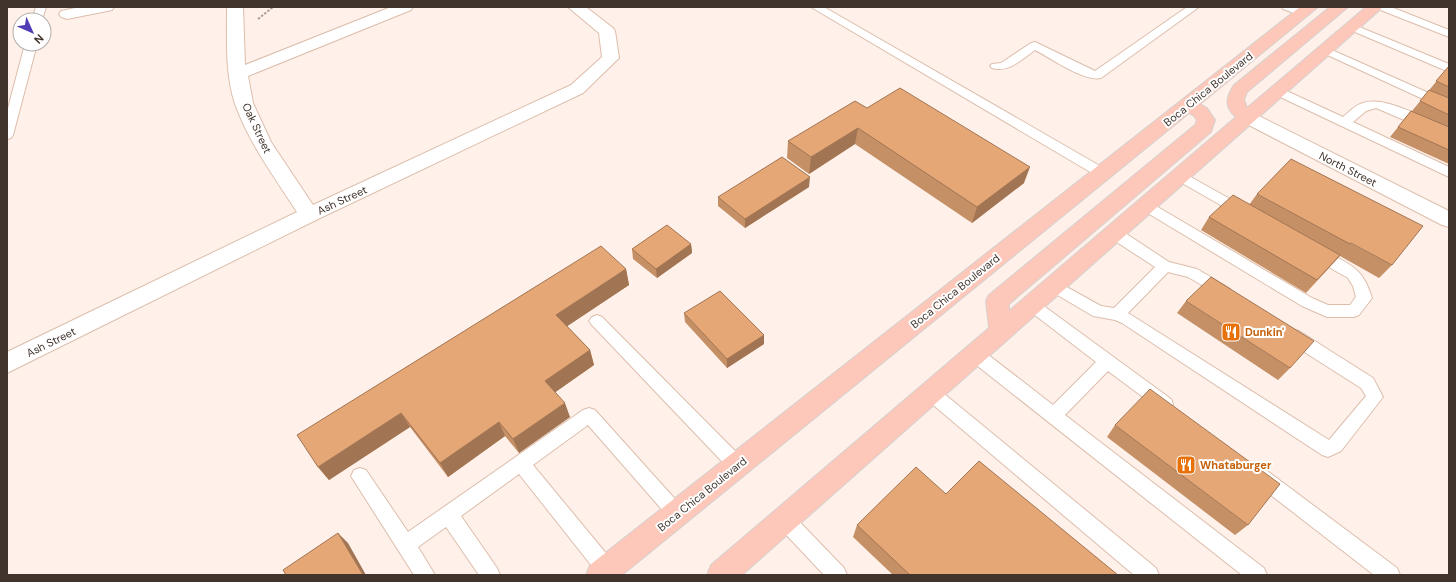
<svg xmlns="http://www.w3.org/2000/svg" width="1456" height="582" viewBox="0 0 1456 582" font-family="'DM Sans',sans-serif">
<style>
.lines{fill:none;stroke-linecap:round;stroke-linejoin:round}
.service-casing{stroke:#ddbdab;stroke-width:2}
.minor-casing{stroke:#ddbdab;stroke-width:2}
.tertiary-casing{stroke:#ddbdab;stroke-width:2}
.primary-casing{stroke:#d5d2d1;stroke-width:2}
.path{stroke:#ac9e97;stroke-width:2;stroke-dasharray:2.5 1.5;stroke-linecap:butt}
.service{fill:#fff;fill-rule:evenodd}
.minor{fill:#fff;fill-rule:evenodd}
.tertiary{fill:#fff;fill-rule:evenodd}
.primary{fill:#fdc7b9;fill-rule:evenodd}
.wall{fill:#c69066}
.shaded-wall{fill:#a17553}
.building{fill:#e6a777;stroke:#a17553}
.labels{text-anchor:middle;stroke-width:4;stroke-linejoin:round;paint-order:stroke}
.street-label{font-size:11px;fill:#41342d;stroke:#fff}
.food-label{font-size:11px;font-weight:bold;fill:#c56008;stroke:#fff;text-anchor:start}
</style>
<rect width="100%" height="100%" fill="#fff1ea"/>
<g class="lines">
<g class="service-casing">
<path id="service" d="M 36,7 L 46,7 L 42,20 L 32,20 Z
M 811,7 L 824,7 L 1107,170 L 1109,173 L 1107,176 L 1102,178 L 1097,176 Z
M 1187,7 L 1199,7 L 1101,78 C 1084,82 1051,58 1035,50 C 1022,59 1009,73 992,68 L 990,66 L 992,64 L 1001,63 L 1031,43 L 1035,42 L 1095,71 Z
M 1282,7 C 1291,7 1301,6 1307,13 L 1302,16 L 1283,9 Z
M 1377,7 L 1391,7 L 1449,30 L 1449,37 L 1378,9 Z
M 1352,24 L 1449,64 L 1449,72 L 1348,29 L 1346,27 L 1348,25 Z
M 25,44 L 37,44 L 13,135 L 11,138 L 7,139 L 7,112 Z
M 1325,47 L 1449,102 L 1449,111 L 1321,52 L 1319,50 L 1321,48 Z
M 1278,87 L 1343,117 C 1349,112 1355,105 1363,103 C 1386,95 1427,120 1449,130 L 1449,139 L 1376,108 L 1366,111 L 1353,122 L 1449,167 L 1449,177 L 1274,94 L 1272,91 L 1274,88 Z
M 1180,171 L 1248,209 L 1250,212 L 1248,215 L 1243,217 L 1238,215 L 1175,179 L 1173,176 L 1175,173 Z
M 1146,201 L 1151,203 L 1312,298 L 1328,305 L 1350,305 L 1356,297 L 1353,286 L 1348,278 L 1311,257 L 1309,253 L 1311,249 L 1316,248 L 1321,249 C 1349,265 1362,265 1372,298 L 1359,315 L 1354,317 L 1327,317 L 1302,306 L 1141,209 L 1139,206 L 1141,203 Z
M 1114,228 L 1119,229 L 1169,262 L 1197,269 L 1229,288 L 1232,292 L 1229,296 L 1224,298 L 1188,277 L 1168,272 L 1128,313 L 1329,440 L 1366,396 L 1361,388 L 1287,341 L 1285,336 L 1287,331 L 1293,330 L 1299,331 L 1373,378 L 1383,397 L 1341,451 L 1328,457 L 1322,455 L 1122,323 L 1115,320 L 1093,316 L 1049,290 L 1047,286 L 1049,282 L 1054,280 L 1101,306 L 1114,308 L 1155,267 L 1109,237 L 1107,233 L 1109,229 Z
M 1032,299 L 1037,301 L 1171,399 L 1173,404 L 1171,409 L 1165,411 L 1159,409 L 1108,371 L 1065,415 L 1264,568 L 1267,575 L 1242,575 L 970,360 L 968,355 L 970,350 L 976,348 L 982,350 L 1053,405 L 1096,362 L 1027,309 L 1024,305 L 1027,301 Z
M 597,315 L 602,317 L 743,459 L 746,465 L 743,471 L 737,473 L 731,471 L 592,325 L 589,321 L 592,317 Z
M 931,386 L 937,388 L 1156,568 L 1159,575 L 1134,575 L 925,398 L 923,393 L 925,388 Z
M 589,408 L 595,410 L 683,508 L 686,514 L 683,520 L 677,523 L 671,520 L 588,425 L 533,465 L 614,563 L 617,570 L 615,575 L 599,575 L 519,474 L 461,516 L 497,568 L 500,575 L 479,575 L 446,527 L 418,547 L 435,575 L 414,575 L 351,476 L 354,470 L 360,468 L 366,470 L 408,532 L 583,410 Z
M 1260,468 L 1266,470 L 1397,568 L 1400,575 L 1374,575 L 1254,482 L 1251,476 L 1254,470 Z
M 785,511 L 792,514 L 844,568 L 847,575 L 824,575 L 778,526 L 776,520 L 778,514 Z"/>
</g>
<g class="minor-casing">
<path id="minor" d="M 80,7 L 114,7 L 112,10 L 67,19 L 61,17 L 59,14 L 61,11 Z
M 227,7 L 243,7 L 245,65 L 391,7 L 413,7 L 411,10 L 248,76 L 253,103 L 271,142 L 313,205 L 571,85 L 602,57 L 599,33 L 568,7 L 586,7 L 613,28 L 615,31 L 619,58 L 583,93 L 316,220 L 7,373 L 7,352 L 297,212 C 275,178 249,143 235,104 C 225,74 227,38 227,7 Z"/>
</g>
<g class="tertiary-casing">
<path id="tertiary" d="M 1247,111 L 1253,113 L 1449,211 L 1449,227 L 1442,225 L 1241,121 L 1238,117 L 1241,113 Z"/>
</g>
<g class="primary-casing">
<path id="primary" d="M 1300,7 L 1318,7 L 1200,104 L 1207,108 L 1215,120 L 1211,132 L 1009,304 L 1009,311 L 1236,117 C 1224,107 1226,97 1234,85 L 1330,7 L 1348,7 L 1247,92 L 1244,99 L 1247,108 L 1366,7 L 1383,7 L 742,575 L 707,575 L 711,565 L 989,328 L 986,301 L 989,295 L 1195,125 L 1197,120 L 1194,116 L 1189,113 L 622,575 L 586,575 L 590,565 Z"/>
</g>
<path class="path" d="M 258,19 L 273,7"/>
<use href="#service" class="service"/>
<use href="#minor" class="minor"/>
<use href="#tertiary" class="tertiary"/>
<use href="#primary" class="primary"/>
</g>
<path class="wall" d="M 1449,66 L 1449,164 L 1390,137 L 1411,111 L 1431,120 L 1412,111 Z
M 867,108 L 1024,183 L 972,223 L 855,144 L 809,174 L 787,158 L 788,141 Z
M 809,187 L 745,228 L 718,206 L 718,197 Z
M 1257,194 L 1392,265 L 1379,278 L 1340,256 L 1306,293 L 1201,230 L 1209,217 L 1249,205 Z
M 691,244 L 692,253 L 657,278 L 633,259 L 632,249 Z
M 626,269 L 629,285 L 567,326 L 590,350 L 594,365 L 555,392 L 570,417 L 519,453 L 505,436 L 448,477 L 410,427 L 329,480 L 318,467 Z
M 1186,301 L 1290,368 L 1278,380 L 1177,313 Z
M 684,313 L 764,344 L 727,368 L 685,322 Z
M 1115,425 L 1248,525 L 1235,535 L 1107,437 Z
M 946,494 L 1118,575 L 893,575 L 853,537 L 857,525 Z"/>
<path class="shaded-wall" d="M 858,128 L 855,144 L 809,174 L 811,157 Z
M 1030,167 L 1024,183 L 972,223 L 977,207 Z
M 810,177 L 809,187 L 745,228 L 745,219 Z
M 691,244 L 692,253 L 657,278 L 656,269 Z
M 626,269 L 629,285 L 560,331 L 556,315 Z
M 764,335 L 764,344 L 727,368 L 727,359 Z
M 590,350 L 594,365 L 550,396 L 545,381 Z
M 565,403 L 570,417 L 519,453 L 513,439 Z
M 401,413 L 410,427 L 329,480 L 318,467 Z
M 499,422 L 505,436 L 448,477 L 440,463 Z
M 338,533 L 348,543 L 366,575 L 363,575 Z"/>
<path class="building" d="M 1449,66 L 1449,87 L 1436,81 Z
M 900,88 L 1030,167 L 977,207 L 858,128 L 811,157 L 788,141 L 855,101 L 867,108 Z
M 1429,90 L 1449,98 L 1449,115 L 1420,101 Z
M 1411,111 L 1449,127 L 1449,150 L 1398,127 Z
M 782,157 L 810,177 L 745,219 L 718,197 Z
M 1291,159 L 1423,226 L 1392,265 L 1351,243 L 1350,244 L 1257,194 Z
M 1233,195 L 1340,255 L 1317,280 L 1209,217 Z
M 667,225 L 691,244 L 656,269 L 632,249 Z
M 601,246 L 626,269 L 556,315 L 590,350 L 545,381 L 565,403 L 513,439 L 499,422 L 440,463 L 401,413 L 318,467 L 297,435 Z
M 1211,277 L 1314,341 L 1290,368 L 1186,301 Z
M 720,291 L 764,335 L 727,359 L 684,313 Z
M 1150,389 L 1280,484 L 1248,525 L 1115,425 Z
M 979,461 L 1118,575 L 910,575 L 857,525 L 916,467 L 946,494 Z
M 338,533 L 363,575 L 286,575 L 283,570 Z"/>
<defs>
<g id="restaurant-square" transform="scale(1)"><rect x="-9" y="-9" width="18" height="18" rx="4" fill="#e8710a" stroke="#fff"/><path d="M-5-6h1v4h1v-4h1v4h1v-4h1v5L-1.5 .5V6h-2V.5L-5-1ZM5-6V6H3V1.5H1.5Q1.5-4 5-6Z" fill="#fff"/></g>
</defs>
<g fill-rule="evenodd">
<use href="#restaurant-square" x="1231" y="332"/>
<use href="#restaurant-square" x="1186" y="465"/>
</g>
<g class="labels">
<g class="street-label">
<text transform="translate(1208 89) rotate(-39)" y="4">Boca Chica Boulevard</text>
<text transform="translate(257 128) rotate(65)" y="4">Oak Street</text>
<text transform="translate(1348 169) rotate(27)" y="4">North Street</text>
<text transform="translate(342 200) rotate(-25)" y="4">Ash Street</text>
<text transform="translate(955 291) rotate(-39)" y="4">Boca Chica Boulevard</text>
<text transform="translate(51 342) rotate(-26)" y="4">Ash Street</text>
<text transform="translate(702 494) rotate(-39)" y="4">Boca Chica Boulevard</text>
</g>
<g class="food-label">
<text x="1245" y="336">Dunkin'</text>
<text x="1200" y="469">Whataburger</text>
</g>
</g>
<rect width="1456" height="582" fill="none" stroke="#41342d" stroke-width="16"/>
<g transform="translate(32 32) rotate(135)"><circle r="19" fill="#ffffff" stroke="#b3aeab"/>
<path d="M0-3L7 15L0 10L-7 15Z" fill="#503db5"/>
<text y="-6" font-size="11" font-weight="bold" text-anchor="middle" fill="#41342d">N</text>
</g>
</svg>
